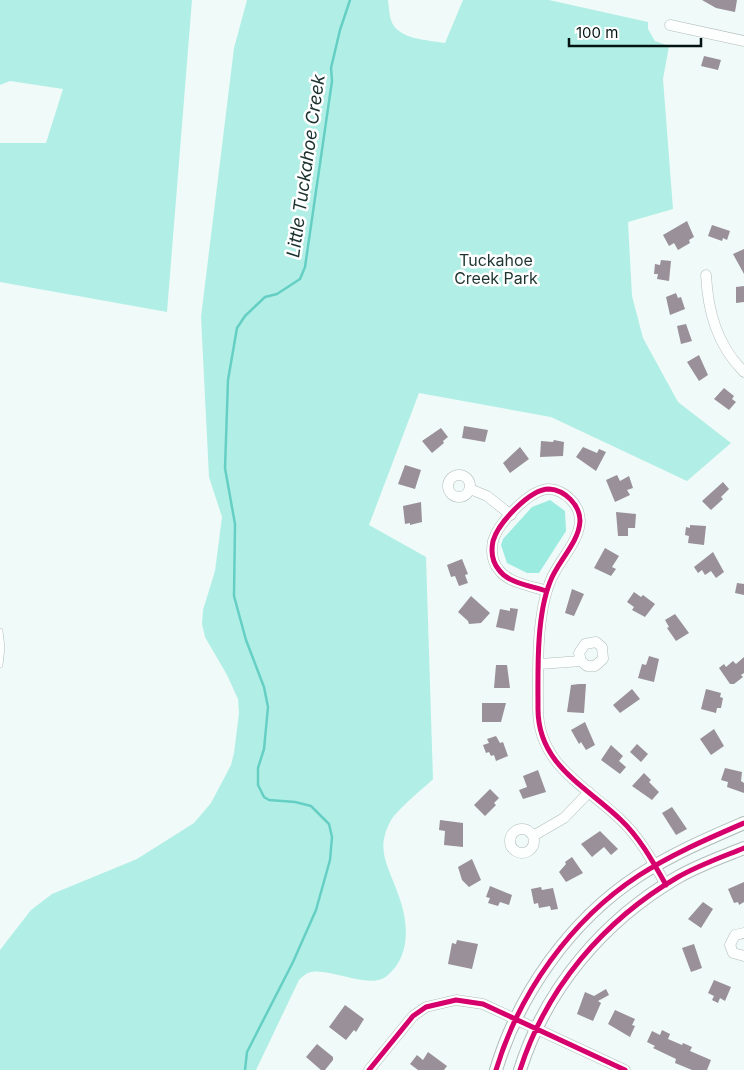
<svg xmlns="http://www.w3.org/2000/svg" width="744" height="1070" viewBox="0 0 744 1070" font-family="Inter,sans-serif">
<style>
.green{fill:#b1efe6}
.forest{fill:#9cebe1}
.lines{fill:none;stroke-linecap:round;stroke-linejoin:round}
.stream{stroke:#65cfc4;stroke-width:2.5}
.building{fill:#999099}
.service-casing{stroke:#b0bdbb;stroke-width:6}
.minor-casing{stroke:#b0bdbb;stroke-width:11}
.tertiary-casing{stroke:#b0bdbb;stroke-width:14}
.service{stroke:#fdfefe;stroke-width:5}
.minor{stroke:#fdfefe;stroke-width:10}
.tertiary{stroke:#fdfefe;stroke-width:12}
.cycleway-casing{stroke:#fff;stroke-width:8}
.cycleway{stroke:#d6006c;stroke-width:5}
.labels{text-anchor:middle;stroke-width:5;stroke-linejoin:round;paint-order:stroke}
.park-label{font-size:16px;fill:#1e3532;stroke:#fff}
.water-label{font-size:18px;font-style:italic;fill:#1a312e;stroke:#fff}
</style>
<rect width="100%" height="100%" fill="#f0faf8"/>
<path class="green" d="M 0,0 L 192,0 L 167,312 L 0,282 L 0,143 L 46,143 L 63,89 L 10,81 L 0,85 Z
M 247,0 L 388,0 C 389,7 389,14 391,20 C 397,40 429,40 445,43 L 463,0 L 549,0 L 648,22 L 648,29 L 655,41 L 669,46 L 663,79 L 673,209 L 628,222 L 632,296 L 643,338 L 678,402 L 731,443 L 687,481 L 551,417 L 419,393 L 369,525 L 426,557 L 433,779 C 423,789 396,810 390,822 C 375,851 389,867 398,894 C 408,920 412,954 388,975 C 371,991 332,968 311,972 C 306,973 302,977 299,980 L 256,1070 L 0,1070 L 0,950 L 31,910 L 52,894 L 137,859 L 194,823 L 211,803 L 231,765 L 234,753 L 239,713 L 238,699 L 227,675 L 205,637 L 202,624 L 203,610 L 215,571 L 222,517 L 209,477 L 201,317 L 234,48 Z"/>
<path class="forest" d="M 550,500 L 565,511 L 566,531 L 539,573 L 527,573 L 507,563 L 501,545 L 503,539 L 532,507 Z"/>
<g class="lines">
<path class="stream" d="M 245,1070 L 247,1052 L 293,962 L 316,910 L 330,860 L 332,837 L 329,824 L 311,806 L 295,802 L 269,800 L 264,797 L 258,785 L 258,768 L 264,749 L 268,707 L 264,687 L 246,640 L 234,596 L 235,524 L 225,468 L 228,380 L 237,328 L 245,316 L 265,297 L 277,294 L 300,279 L 305,267 L 332,81 L 331,68 L 340,30 L 350,0"/>
</g>
<path class="building" d="M 702,0 L 737,0 L 735,12 L 716,8 Z
M 704,56 L 721,60 L 718,70 L 701,66 Z
M 687,221 L 694,237 L 689,240 L 690,243 L 678,250 L 674,243 L 669,246 L 663,235 Z
M 712,225 L 730,231 L 727,240 L 723,238 L 722,241 L 708,236 Z
M 744,249 L 744,274 L 733,254 Z
M 661,260 L 671,261 L 669,281 L 657,279 L 658,274 L 654,274 L 655,264 L 660,265 Z
M 744,286 L 744,302 L 736,303 L 736,287 Z
M 676,293 L 678,298 L 681,297 L 685,309 L 670,315 L 666,297 Z
M 686,324 L 692,341 L 681,344 L 677,326 Z
M 699,355 L 708,375 L 699,381 L 687,362 Z
M 724,388 L 734,396 L 732,399 L 736,402 L 729,410 L 714,399 Z
M 464,426 L 488,430 L 485,442 L 462,438 Z
M 441,428 L 448,437 L 443,441 L 444,443 L 432,453 L 422,441 Z
M 554,440 L 564,442 L 563,456 L 540,457 L 541,441 L 553,442 Z
M 520,447 L 529,459 L 510,473 L 503,463 Z
M 583,447 L 597,453 L 599,449 L 606,452 L 596,471 L 576,457 Z
M 405,465 L 421,470 L 415,489 L 398,484 Z
M 617,475 L 620,481 L 629,476 L 633,488 L 627,490 L 630,495 L 615,502 L 606,480 Z
M 723,482 L 729,489 L 721,497 L 723,499 L 711,510 L 702,501 Z
M 421,502 L 422,522 L 410,525 L 410,523 L 405,524 L 403,506 Z
M 616,512 L 636,514 L 635,528 L 628,528 L 628,536 L 618,536 Z
M 690,525 L 706,526 L 704,545 L 688,543 L 689,536 L 685,535 L 686,527 L 690,528 Z
M 605,548 L 619,556 L 612,567 L 616,569 L 611,576 L 594,568 Z
M 713,552 L 724,572 L 716,578 L 711,571 L 705,575 L 702,570 L 698,573 L 694,567 Z
M 462,559 L 468,574 L 465,575 L 468,583 L 459,586 L 455,576 L 451,577 L 447,565 Z
M 737,583 L 744,584 L 744,595 L 735,593 Z
M 572,589 L 584,594 L 574,616 L 565,613 Z
M 634,592 L 641,597 L 643,595 L 655,604 L 645,617 L 632,610 L 634,607 L 627,602 Z
M 471,596 L 490,613 L 481,623 L 469,624 L 468,621 L 458,612 Z
M 510,608 L 518,609 L 514,631 L 496,627 L 500,609 L 510,611 Z
M 675,614 L 689,633 L 676,641 L 667,628 L 669,627 L 665,620 Z
M 649,656 L 659,659 L 654,682 L 638,678 L 642,664 L 646,665 Z
M 744,657 L 744,673 L 741,675 L 743,677 L 734,684 L 730,684 L 719,668 L 724,664 L 726,667 L 733,661 L 736,664 Z
M 496,665 L 507,665 L 510,688 L 494,688 Z
M 579,684 L 586,684 L 584,713 L 567,712 L 571,685 Z
M 632,689 L 640,699 L 620,713 L 613,705 Z
M 706,689 L 721,693 L 720,697 L 723,698 L 721,708 L 717,708 L 716,713 L 701,709 Z
M 482,703 L 506,703 L 501,722 L 482,722 Z
M 585,722 L 595,745 L 586,750 L 581,742 L 579,744 L 571,730 Z
M 714,729 L 724,746 L 711,755 L 700,739 Z
M 496,736 L 500,743 L 503,742 L 508,756 L 496,761 L 494,755 L 491,756 L 489,752 L 486,753 L 483,745 L 489,743 L 487,739 Z
M 637,744 L 648,754 L 641,762 L 630,752 Z
M 611,745 L 623,756 L 619,761 L 626,767 L 620,774 L 601,760 Z
M 725,768 L 742,772 L 741,781 L 744,783 L 744,793 L 727,787 L 728,782 L 721,780 Z
M 538,770 L 546,792 L 523,799 L 519,790 L 527,787 L 523,776 Z
M 644,773 L 651,780 L 649,782 L 659,792 L 652,800 L 632,786 Z
M 490,789 L 499,798 L 494,803 L 496,805 L 485,816 L 474,805 Z
M 672,807 L 687,829 L 676,835 L 662,813 Z
M 440,820 L 463,823 L 463,847 L 444,845 L 445,831 L 439,830 Z
M 600,831 L 618,849 L 611,855 L 604,847 L 592,857 L 581,844 Z
M 572,857 L 583,873 L 566,882 L 559,872 L 566,864 L 565,862 Z
M 472,859 L 481,880 L 469,887 L 462,880 L 458,867 Z
M 744,882 L 744,902 L 739,905 L 738,902 L 734,903 L 728,889 Z
M 490,886 L 512,895 L 509,905 L 500,902 L 498,906 L 488,903 L 490,898 L 486,897 Z
M 541,887 L 542,890 L 553,888 L 558,909 L 551,910 L 550,906 L 539,908 L 538,903 L 534,904 L 531,889 Z
M 703,902 L 713,909 L 701,928 L 688,919 Z
M 457,940 L 478,944 L 472,969 L 448,964 L 452,943 L 456,944 Z
M 694,944 L 702,968 L 691,972 L 682,948 Z
M 714,980 L 731,987 L 725,1001 L 720,998 L 718,1003 L 712,1000 L 714,996 L 708,993 Z
M 606,989 L 609,995 L 598,1001 L 601,1003 L 593,1021 L 577,1014 L 585,992 L 594,996 Z
M 345,1005 L 364,1019 L 356,1032 L 354,1030 L 346,1040 L 329,1027 Z
M 615,1010 L 635,1019 L 632,1025 L 635,1026 L 630,1037 L 608,1024 Z
M 662,1030 L 670,1034 L 668,1039 L 682,1045 L 683,1043 L 692,1047 L 690,1051 L 711,1060 L 707,1070 L 692,1070 L 675,1063 L 676,1059 L 653,1048 L 655,1046 L 647,1042 L 652,1031 L 660,1035 Z
M 317,1044 L 333,1057 L 333,1060 L 325,1070 L 321,1070 L 306,1057 Z
M 428,1052 L 447,1066 L 444,1070 L 418,1070 L 410,1064 L 417,1055 L 423,1060 Z"/>
<g class="lines">
<g class="service-casing">
<path id="service" d="M 0,631 L 2,647 L 0,665"/>
</g>
<g class="minor-casing">
<path id="minor" d="M 670,25 L 744,41
M 706,275 C 708,312 717,345 744,372
M448 486a11 11 0 1 1 22 0a11 11 0 1 1-22 0Z
M 470,489 L 487,496 L 511,515
M 546,591 C 532,586 508,583 499,570 C 492,562 491,551 493,541 C 498,523 530,489 549,489 C 565,490 580,505 580,521 C 579,543 557,562 550,582 C 536,617 538,672 538,709 C 538,765 586,786 621,820 C 640,838 653,862 666,885
M 540,664 L 581,661 L 587,666 L 595,666 L 603,659 L 602,647 L 596,642 L 585,644 L 579,653 L 581,661
M510 841a12 12 0 1 1 24 0a12 12 0 1 1-24 0Z
M 533,836 L 564,818 L 589,792
M 744,933 L 735,935 L 730,945 L 733,953 L 744,956
M 369,1070 L 413,1016 L 426,1007 L 456,1000 L 483,1004 L 625,1070"/>
</g>
<g class="tertiary-casing">
<path id="tertiary" d="M 496,1070 C 519,993 571,920 638,876 C 672,854 707,839 744,823
M 520,1070 C 546,988 604,920 678,877 C 699,865 722,857 744,848"/>
</g>
<use href="#service" class="service"/>
<use href="#minor" class="minor"/>
<use href="#tertiary" class="tertiary"/>
<g class="cycleway-casing">
<path id="cycleway" d="M 546,591 C 532,586 508,583 499,570 C 492,562 491,551 493,541 C 498,523 530,489 549,489 C 565,490 580,505 580,521 C 579,543 557,562 550,582 C 536,617 538,672 538,709 C 538,765 586,786 621,820 C 640,838 653,862 666,885
M 369,1070 L 413,1016 L 426,1007 L 456,1000 L 483,1004 L 625,1070
M 496,1070 C 519,993 571,920 638,876 C 672,854 707,839 744,823
M 520,1070 C 546,988 604,920 678,877 C 699,865 722,857 744,848"/>
</g>
<use href="#cycleway" class="cycleway"/>
</g>
<g class="labels">
<g class="park-label">
<text x="496" y="266">Tuckahoe<tspan x="496" dy="18">Creek Park</tspan></text>
</g>
<g class="water-label">
<text transform="translate(306 166) rotate(-82)" y="6">Little Tuckahoe Creek</text>
</g>
</g>
<path d="M569 38v8h132v-8" fill="none" stroke="#041412" stroke-width="2.5"/>
<text x="576" y="38" font-size="15" fill="#041412" stroke="#ffffff" stroke-width="4" paint-order="stroke">100 m</text>
</svg>
